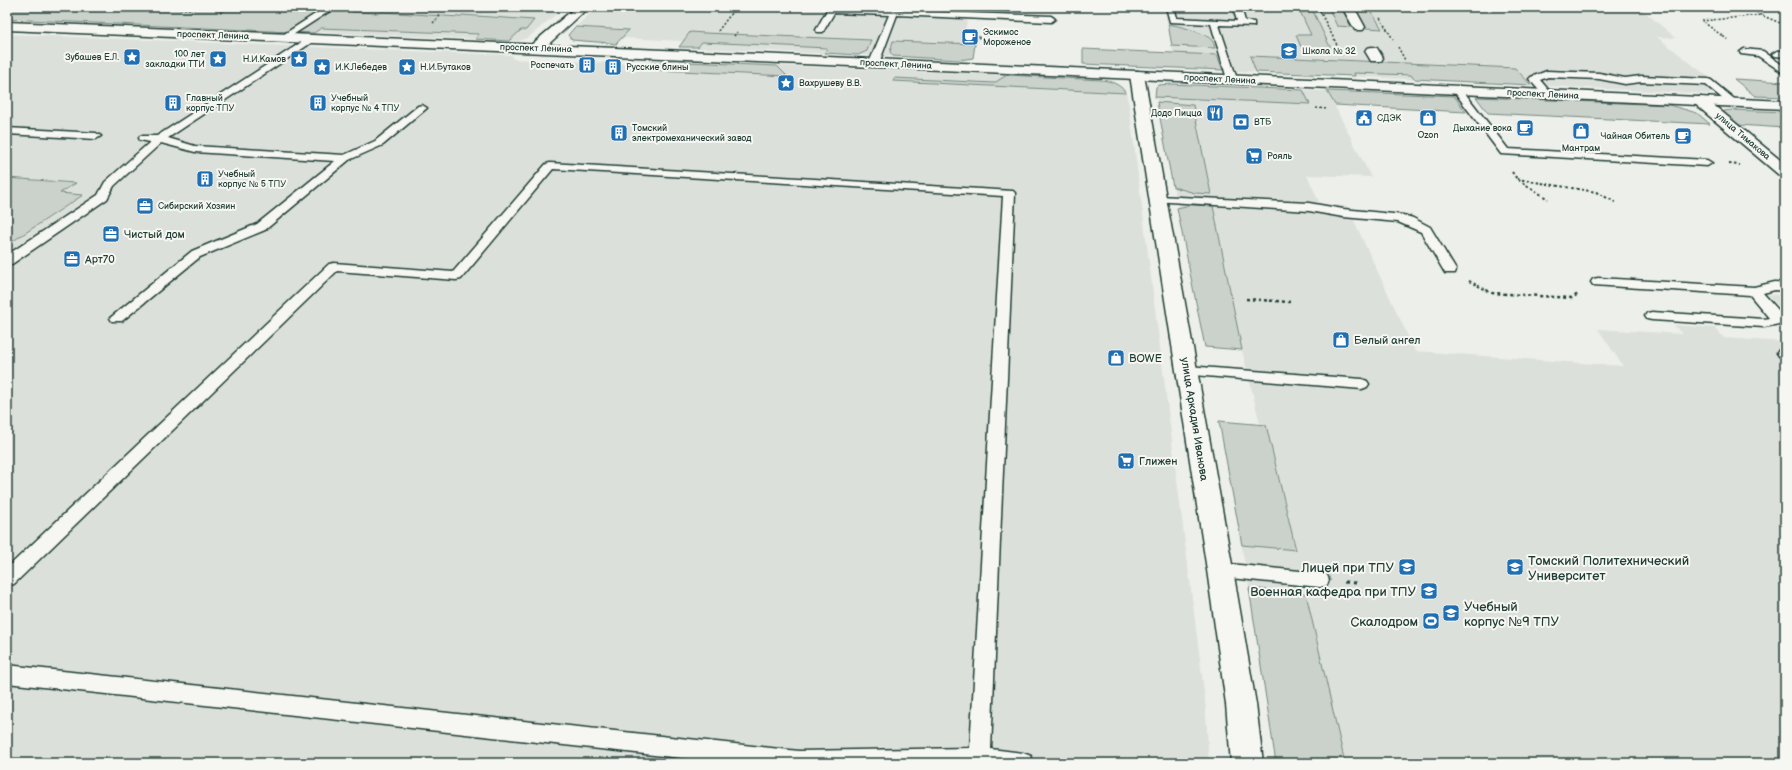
<svg xmlns="http://www.w3.org/2000/svg" width="1792" height="770" viewBox="0 0 1792 770" font-family="'Balsamiq Sans',sans-serif">
<style>
.built{fill:#dce0db}
.green{fill:#cbd2cc;stroke:#758880}
.lines{fill:none;stroke-linecap:round;stroke-linejoin:round}
.service-casing{stroke:#1f3d34;stroke-width:3}
.pedestrian-casing{stroke:#1f3d34;stroke-width:3}
.minor-casing{stroke:#1f3d34;stroke-width:3}
.tertiary-casing{stroke:#1f3d34;stroke-width:3}
.secondary-casing{stroke:#1f3d34;stroke-width:3}
.primary-casing{stroke:#1f3d34;stroke-width:3}
.path-far3{stroke:#1f3d34;stroke-width:1.5;stroke-dasharray:2 2;stroke-linecap:butt}
.path-far2{stroke:#1f3d34;stroke-width:2;stroke-dasharray:2.5 2.5;stroke-linecap:butt}
.path-far1{stroke:#1f3d34;stroke-width:2.5;stroke-dasharray:3 3;stroke-linecap:butt}
.path{stroke:#1f3d34;stroke-width:3;stroke-dasharray:4 4;stroke-linecap:butt}
.service{fill:#f6f6f2;fill-rule:evenodd}
.pedestrian{fill:#f6f6f2;fill-rule:evenodd}
.minor{fill:#f6f6f2;fill-rule:evenodd}
.tertiary{fill:#f6f6f2;fill-rule:evenodd}
.secondary{fill:#f6f6f2;fill-rule:evenodd}
.primary{fill:#f6f6f2;fill-rule:evenodd}
.labels{text-anchor:middle;stroke-width:4;stroke-linejoin:round;paint-order:stroke}
.far-poi-label{font-size:9px;fill:#1f3d34;stroke:#f6f6f2;text-anchor:start}
.far-street-label{font-size:9px;fill:#1f3d34;stroke:#f6f6f2}
.poi-label{font-size:11px;fill:#1f3d34;stroke:#f6f6f2;text-anchor:start}
.street-label{font-size:11px;fill:#1f3d34;stroke:#f6f6f2}
.near-poi-label{font-size:13px;fill:#1f3d34;stroke:#f6f6f2;text-anchor:end}
</style>
<rect width="100%" height="100%" fill="#edefea"/>
<filter id="ink" filterUnits="userSpaceOnUse"><feTurbulence type="fractalNoise" baseFrequency=".025" numOctaves="2"/><feDisplacementMap in="SourceGraphic" scale="8" xChannelSelector="R" yChannelSelector="G"/><feConvolveMatrix kernelMatrix="1 2 1 2 8 2 1 2 1" color-interpolation-filters="sRGB"/></filter>
<g filter="url(#ink)">
<path class="built" d="M 7,7 L 565,7 L 529,37 L 519,41 L 7,19 Z
M 597,7 L 970,7 L 959,60 L 679,47 L 683,41 L 621,38 L 616,44 L 584,42 L 572,40 L 568,37 L 570,32 Z
M 1164,7 L 1639,7 L 1676,38 L 1657,37 L 1732,95 L 1176,68 Z
M 7,34 L 432,52 L 512,55 L 513,59 L 641,64 L 664,61 L 1007,75 L 1101,80 L 1110,81 L 1118,85 L 1126,93 L 1129,105 L 1205,699 L 1209,763 L 7,763 L 7,245 L 82,196 L 59,193 L 75,182 L 7,178 Z
M 1171,84 L 1327,91 L 1371,177 L 1307,175 L 1320,204 L 1347,206 L 1415,351 L 1623,366 L 1598,329 L 1682,334 L 1674,325 L 1715,328 L 1724,338 L 1785,342 L 1785,763 L 1276,763 L 1249,588 L 1219,421 L 1260,424 L 1242,350 L 1205,347 L 1155,92 L 1156,87 L 1158,85 Z
M 1767,294 L 1785,296 L 1785,313 Z"/>
<path class="green" d="M 7,7 L 241,7 L 300,10 L 305,7 L 359,7 L 352,12 L 379,13 L 382,12 L 460,17 L 462,15 L 534,20 L 526,30 L 521,30 L 509,41 L 475,39 L 479,34 L 321,28 L 314,33 L 7,19 Z
M 1298,7 L 1311,7 L 1331,49 L 1301,47 L 1296,35 L 1311,35 Z
M 1328,7 L 1341,7 L 1351,27 L 1337,26 Z
M 1354,7 L 1369,7 L 1382,29 L 1366,28 Z
M 1168,24 C 1177,25 1201,32 1208,37 C 1213,40 1214,44 1215,48 L 1172,46 Z
M 575,27 L 629,30 L 616,44 L 610,43 L 572,40 L 568,35 Z
M 690,32 L 705,33 L 871,40 L 867,51 L 858,55 L 825,53 L 827,48 L 702,42 L 698,47 L 679,47 Z
M 893,41 L 975,44 L 973,58 L 959,60 L 893,56 L 890,52 Z
M 1083,49 L 1217,55 L 1223,70 L 1083,64 Z
M 1250,56 L 1515,68 L 1531,85 L 1414,79 L 1411,75 L 1354,73 L 1355,76 L 1256,72 Z
M 664,61 L 777,66 L 787,76 L 637,69 L 641,64 Z
M 1007,75 L 1101,80 C 1111,81 1120,84 1126,93 L 893,81 L 894,78 L 994,83 Z
M 1734,79 L 1785,82 L 1785,97 L 1755,96 Z
M 1171,84 L 1303,90 L 1310,104 L 1155,97 L 1156,87 L 1158,85 Z
M 1327,91 L 1454,96 L 1466,112 L 1335,105 Z
M 1476,97 L 1669,105 L 1697,113 L 1710,124 L 1488,113 Z
M 1157,102 L 1193,105 L 1211,194 L 1195,193 L 1173,187 Z
M 1732,110 L 1785,112 L 1785,128 L 1738,125 L 1723,114 L 1724,111 Z
M 7,178 L 76,183 L 60,193 L 83,195 L 7,245 Z
M 1191,205 L 1213,206 L 1242,350 L 1205,347 L 1177,208 Z
M 1219,421 L 1266,425 L 1296,550 L 1242,545 Z
M 1249,588 L 1306,594 L 1345,763 L 1276,763 Z"/>
<g class="lines">
<g class="service-casing">
<path id="service" d="M 326,7 L 336,7 L 285,40 L 282,41 L 278,38 Z
M 1166,7 L 1174,7 L 1177,18 L 1237,21 L 1233,7 L 1241,7 L 1245,21 L 1254,22 L 1254,26 L 1219,25 L 1237,79 L 1235,81 L 1229,81 L 1227,79 L 1211,24 L 1170,22 Z
M 828,8 L 1051,16 L 1055,19 L 1051,22 L 897,15 L 879,63 L 874,66 L 869,63 L 889,15 L 834,13 L 823,32 L 817,32 L 816,30 Z
M 311,36 L 315,39 L 314,41 L 168,138 L 195,146 L 344,155 L 375,141 L 418,106 L 422,105 L 427,108 L 383,145 L 349,160 L 265,230 L 200,257 L 122,321 L 112,321 L 110,318 L 192,251 L 257,224 L 335,161 L 195,152 L 161,143 L 114,186 L 107,199 L 12,264 L 7,265 L 7,255 L 98,195 L 105,182 L 150,142 L 140,140 L 139,138 L 140,136 L 157,136 Z
M 1744,49 L 1763,51 L 1785,67 L 1785,74 L 1758,56 L 1741,54 L 1740,52 Z
M 1777,51 L 1785,51 L 1785,57 L 1774,56 L 1772,54 Z
M 1547,71 L 1599,73 L 1625,78 L 1641,76 L 1708,79 L 1711,80 L 1738,102 L 1737,104 L 1729,104 L 1706,85 L 1641,82 L 1625,84 L 1599,79 L 1548,77 L 1540,80 L 1552,94 L 1547,97 L 1544,96 L 1529,79 L 1531,77 Z
M 1458,87 L 1461,88 L 1508,149 L 1707,160 L 1712,163 L 1707,166 L 1501,154 L 1453,90 Z
M 7,128 L 96,133 L 101,136 L 96,139 L 7,134 Z
M 550,163 L 1013,191 L 1015,193 L 991,749 L 1023,753 L 1031,756 L 1034,763 L 726,763 L 7,683 L 7,665 L 799,751 L 970,748 L 1003,196 L 553,169 L 461,279 L 456,280 L 337,271 L 14,584 L 7,586 L 7,568 L 329,264 L 334,263 L 453,272 L 546,164 Z
M 1158,196 L 1309,203 L 1343,209 L 1403,215 L 1413,218 L 1430,227 L 1456,270 L 1455,273 L 1445,273 L 1421,232 L 1398,222 L 1343,217 L 1309,211 L 1154,201 L 1152,199 L 1154,197 Z
M 1598,278 L 1754,287 L 1775,282 L 1785,283 L 1785,291 L 1775,290 L 1763,293 L 1780,312 L 1783,318 L 1779,324 L 1764,327 L 1652,320 L 1647,319 L 1645,316 L 1647,313 L 1652,312 L 1764,319 L 1769,318 L 1750,295 L 1593,285 L 1591,282 L 1593,279 Z
M 1785,349 L 1785,357 L 1779,356 L 1777,353 L 1779,350 Z
M 1187,366 L 1362,379 L 1367,381 L 1369,384 L 1367,387 L 1362,389 L 1182,374 L 1180,371 L 1182,368 Z
M 1220,563 L 1320,573 L 1327,575 L 1329,580 L 1327,585 L 1320,587 L 1220,577 L 1214,575 L 1211,570 L 1214,565 Z"/>
</g>
<g class="pedestrian-casing">
<path id="pedestrian" d="M 1342,7 L 1354,7 L 1365,27 L 1363,30 L 1355,30 Z
M 1372,47 L 1377,48 L 1383,58 L 1381,61 L 1371,61 L 1365,51 L 1367,48 Z"/>
</g>
<g class="minor-casing">
<path id="minor" d="M 1700,97 L 1705,98 L 1785,164 L 1785,177 L 1779,175 L 1695,104 L 1693,101 L 1695,98 Z"/>
</g>
<g class="tertiary-casing">
<path id="tertiary" d="M 1137,71 L 1142,72 L 1144,75 L 1233,570 L 1256,704 L 1263,763 L 1231,763 L 1226,704 L 1207,570 L 1130,75 L 1132,72 Z"/>
</g>
<g class="secondary-casing">
<path id="secondary" d="M 576,7 L 589,7 L 541,51 L 531,51 L 529,48 L 531,45 Z"/>
</g>
<g class="primary-casing">
<path id="primary" d="M 7,22 L 874,59 L 1785,101 L 1785,109 L 874,67 L 7,30 Z"/>
</g>
<path class="path-far3" d="M 160,7 L 190,9 L 192,12
M 1318,7 L 1343,57
M 1750,7 L 1761,15 L 1785,25
M 1773,7 L 1785,8
M 150,9 L 159,7
M 220,13 L 230,7
M 1380,18 L 1393,39
M 433,23 L 440,16
M 718,31 L 736,7
M 734,36 L 737,32
M 978,37 L 987,42 L 988,35
M 1728,40 L 1702,21 L 1761,15
M 1398,47 L 1405,60
M 1316,108 L 1328,109"/>
<path class="path-far2" d="M 1729,164 L 1740,165
M 1512,172 L 1517,179 L 1548,199
M 1517,179 L 1596,192 L 1615,202
M 1469,281 L 1488,291"/>
<path class="path-far1" d="M 1486,290 L 1492,293 L 1572,298 L 1578,294
M 1246,299 L 1290,302"/>
<path class="path" d="M 1344,582 L 1356,583"/>
<use href="#service" class="service"/>
<use href="#pedestrian" class="pedestrian"/>
<use href="#minor" class="minor"/>
<use href="#tertiary" class="tertiary"/>
<use href="#secondary" class="secondary"/>
<use href="#primary" class="primary"/>
</g>
</g>
<defs>
<g id="cafe-square" transform="scale(0.9)"><rect x="-9" y="-9" width="18" height="18" rx="4" fill="#1f6fb2" stroke="#f6f6f2"/><path d="M-5.5-4.5H6V0H3Q3 3.5 0 3.5H-2.5Q-5.5 3.5-5.5 0ZM3-3.2v2h1.7v-2ZM-6 4.5H4V6H-6Z" fill="#fff"/></g>
<g id="school-square" transform="scale(0.9)"><rect x="-9" y="-9" width="18" height="18" rx="4" fill="#1f6fb2" stroke="#f6f6f2"/><path d="M0-5L7-2L0 1L-7-2ZM-4 1L0 2.5L4 1V4Q0 6-4 4Z" fill="#fff"/></g>
<g id="sight-square" transform="scale(0.9)"><rect x="-9" y="-9" width="18" height="18" rx="4" fill="#1f6fb2" stroke="#f6f6f2"/><path d="M0-6L1.8-2.2L6-1.7L2.9 1.2L3.7 5.4L0 3.3L-3.7 5.4L-2.9 1.2L-6-1.7L-1.8-2.2Z" fill="#fff"/></g>
<g id="building-square" transform="scale(0.9)"><rect x="-9" y="-9" width="18" height="18" rx="4" fill="#1f6fb2" stroke="#f6f6f2"/><path d="M-4-6H4V6H1V3H-1V6H-4ZM-2.5-4.3h1.7v1.8h-1.7ZM.8-4.3h1.7v1.8H.8ZM-2.5-1h1.7V.8h-1.7ZM.8-1h1.7V.8H.8Z" fill="#fff"/></g>
<g id="restaurant-square" transform="scale(0.9)"><rect x="-9" y="-9" width="18" height="18" rx="4" fill="#1f6fb2" stroke="#f6f6f2"/><path d="M-5-6h1v4h1v-4h1v4h1v-4h1v5L-1.5 .5V6h-2V.5L-5-1ZM5-6V6H3V1.5H1.5Q1.5-4 5-6Z" fill="#fff"/></g>
<g id="civic-square" transform="scale(0.9)"><rect x="-9" y="-9" width="18" height="18" rx="4" fill="#1f6fb2" stroke="#f6f6f2"/><path d="M-.6-6.5H3V-4.5H.6V-3L4-1V1h2V6H-6V1h2V-1L-.6-3ZM-1.2 2.5V6h2.4V2.5Z" fill="#fff"/></g>
<g id="shop-square" transform="scale(0.9)"><rect x="-9" y="-9" width="18" height="18" rx="4" fill="#1f6fb2" stroke="#f6f6f2"/><path d="M-5-2.5h2.3a2.7 3.5 0 0 1 5.4 0H5L5.5 6h-11ZM-1.5-2.5h3a1.5 2.3 0 0 0-3 0Z" fill="#fff"/></g>
<g id="bank-square" transform="scale(0.9)"><rect x="-9" y="-9" width="18" height="18" rx="4" fill="#1f6fb2" stroke="#f6f6f2"/><path d="M-6-4H6V4H-6ZM0-2.3a2.3 2.3 0 1 0 0 4.6a2.3 2.3 0 1 0 0-4.6Z" fill="#fff"/></g>
<g id="supermarket-square" transform="scale(0.9)"><rect x="-9" y="-9" width="18" height="18" rx="4" fill="#1f6fb2" stroke="#f6f6f2"/><path d="M-6-5.5h2.5l.6 2H6L4.5 2H-2.5L-4.4-4H-6ZM-1.5 3.2a1.3 1.3 0 1 0 .1 0ZM3 3.2a1.3 1.3 0 1 0 .1 0Z" fill="#fff"/></g>
<g id="office-square" transform="scale(0.9)"><rect x="-9" y="-9" width="18" height="18" rx="4" fill="#1f6fb2" stroke="#f6f6f2"/><path d="M-6-3h4V-5.5h4V-3h4V5H-6ZM-1-4.5V-3h2v-1.5ZM-6 0V1H6V0Z" fill="#fff"/></g>
<g id="university-square" transform="scale(0.9)"><rect x="-9" y="-9" width="18" height="18" rx="4" fill="#1f6fb2" stroke="#f6f6f2"/><path d="M0-5L7-2L0 1L-7-2ZM-4 1L0 2.5L4 1V4Q0 6-4 4Z" fill="#fff"/></g>
<g id="stadium-square" transform="scale(0.9)"><rect x="-9" y="-9" width="18" height="18" rx="4" fill="#1f6fb2" stroke="#f6f6f2"/><path d="M0-5a6.5 5 0 1 0 0 10a6.5 5 0 1 0 0-10ZM-3.5-1.8h7v3.6h-7Z" fill="#fff"/></g>
</defs>
<g fill-rule="evenodd">
<use href="#cafe-square" x="970" y="37"/>
<use href="#school-square" x="1289" y="51"/>
<use href="#sight-square" x="132" y="57"/>
<use href="#sight-square" x="218" y="59"/>
<use href="#sight-square" x="299" y="59"/>
<use href="#building-square" x="587" y="65"/>
<use href="#sight-square" x="322" y="67"/>
<use href="#sight-square" x="407" y="67"/>
<use href="#building-square" x="613" y="67"/>
<use href="#sight-square" x="786" y="83"/>
<use href="#building-square" x="173" y="103"/>
<use href="#building-square" x="318" y="103"/>
<use href="#restaurant-square" x="1215" y="113"/>
<use href="#civic-square" x="1364" y="118"/>
<use href="#shop-square" x="1428" y="118"/>
<use href="#bank-square" x="1241" y="122"/>
<use href="#cafe-square" x="1525" y="128"/>
<use href="#shop-square" x="1581" y="131"/>
<use href="#building-square" x="619" y="133"/>
<use href="#cafe-square" x="1683" y="136"/>
<use href="#supermarket-square" x="1254" y="156"/>
<use href="#building-square" x="205" y="179"/>
<use href="#office-square" x="145" y="206"/>
<use href="#office-square" x="111" y="234"/>
<use href="#office-square" x="72" y="259"/>
<use href="#shop-square" x="1341" y="340"/>
<use href="#shop-square" x="1116" y="358"/>
<use href="#supermarket-square" x="1126" y="461"/>
<use href="#school-square" x="1407" y="567"/>
<use href="#university-square" x="1515" y="567"/>
<use href="#school-square" x="1429" y="591"/>
<use href="#university-square" x="1451" y="613"/>
<use href="#stadium-square" x="1431" y="621"/>
</g>
<g class="labels">
<g class="far-poi-label">
<text x="983" y="35">Эскимос<tspan x="983" dy="10">Мороженое</tspan></text>
<text x="1302" y="54">Школа № 32</text>
<text x="205" y="57" text-anchor="end">100 лет<tspan x="205" dy="10">закладки ТТИ</tspan></text>
<text x="119" y="60" text-anchor="end">Зубашев Е.Л.</text>
<text x="286" y="62" text-anchor="end">Н.И.Камов</text>
<text x="574" y="68" text-anchor="end">Роспечать</text>
<text x="335" y="70">И.К.Лебедев</text>
<text x="420" y="70">Н.И.Бутаков</text>
<text x="626" y="70">Русские блины</text>
<text x="799" y="86">Вахрушеву В.В.</text>
<text x="186" y="101">Главный<tspan x="186" dy="10">корпус ТПУ</tspan></text>
<text x="331" y="101">Учебный<tspan x="331" dy="10">корпус № 4 ТПУ</tspan></text>
<text x="1202" y="116" text-anchor="end">Додо Пицца</text>
<text x="1377" y="121">СДЭК</text>
<text x="1254" y="125">ВТБ</text>
<text x="632" y="131">Томский<tspan x="632" dy="10">электромеханический завод</tspan></text>
<text x="1512" y="131" text-anchor="end">Дыхание вока</text>
<text x="1428" y="138" text-anchor="middle">Ozon</text>
<text x="1670" y="139" text-anchor="end">Чайная Обитель</text>
<text x="1581" y="151" text-anchor="middle">Мантрам</text>
<text x="1267" y="159">Рояль</text>
<text x="218" y="177">Учебный<tspan x="218" dy="10">корпус № 5 ТПУ</tspan></text>
<text x="158" y="209">Сибирский Хозяин</text>
</g>
<g class="far-street-label">
<text transform="translate(213 35) rotate(2)" y="3">проспект Ленина</text>
<text transform="translate(536 48) rotate(2)" y="3">проспект Ленина</text>
<text transform="translate(896 64) rotate(3)" y="3">проспект Ленина</text>
<text transform="translate(1220 79) rotate(3)" y="3">проспект Ленина</text>
<text transform="translate(1543 94) rotate(3)" y="3">проспект Ленина</text>
<text transform="translate(1743 136) rotate(40)" y="3">улица Тимакова</text>
</g>
<g class="poi-label">
<text x="124" y="238">Чистый дом</text>
<text x="85" y="263">Арт70</text>
<text x="1354" y="344">Белый ангел</text>
<text x="1129" y="362">BOWE</text>
<text x="1139" y="465">Глижен</text>
</g>
<g class="street-label">
<text transform="translate(1195 419) rotate(81)" y="4">улица Аркадия Иванова</text>
</g>
<g class="near-poi-label">
<text x="1528" y="565" text-anchor="start">Томский Политехнический<tspan x="1528" dy="15">Университет</tspan></text>
<text x="1394" y="572">Лицей при ТПУ</text>
<text x="1416" y="596">Военная кафедра при ТПУ</text>
<text x="1464" y="611" text-anchor="start">Учебный<tspan x="1464" dy="15">корпус №9 ТПУ</tspan></text>
<text x="1418" y="626">Скалодром</text>
</g>
</g>
<rect width="1792" height="770" fill="none" stroke="#f6f6f2" stroke-width="24"/>
<rect x="12" y="12" width="1768" height="746" fill="none" stroke="#1f3d34" stroke-width="1.5" filter="url(#ink)"/>
</svg>
